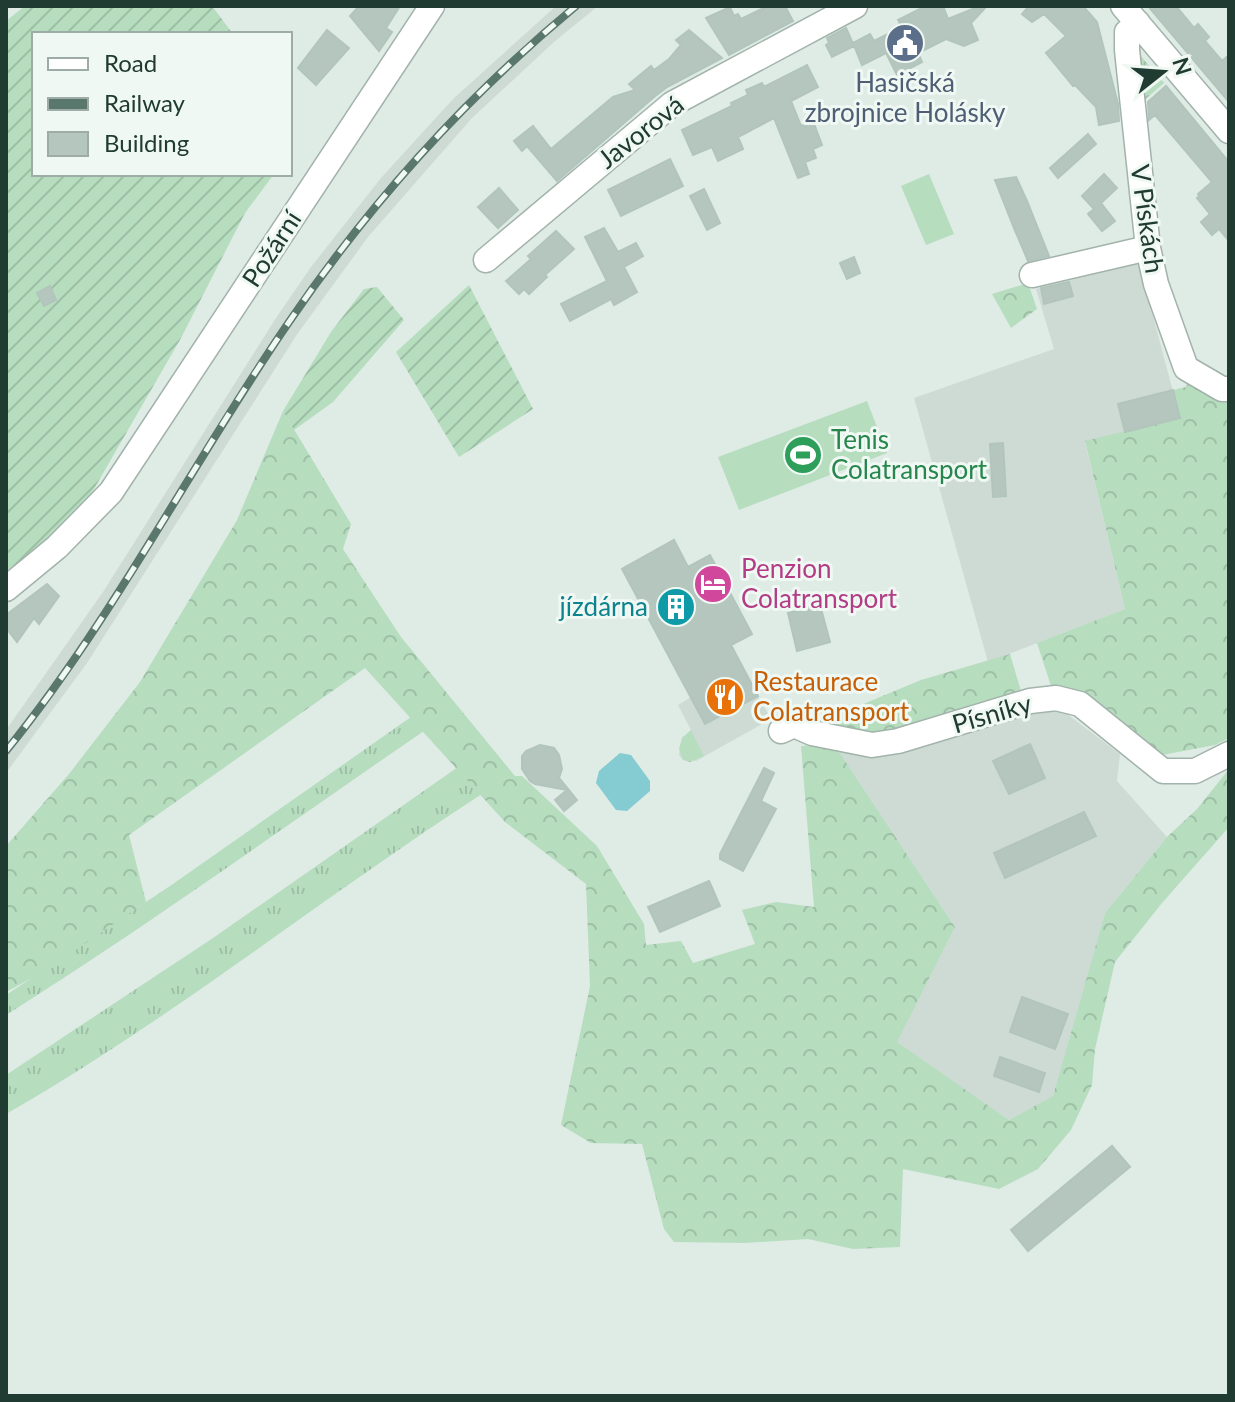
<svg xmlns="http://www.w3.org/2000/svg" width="1235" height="1402" viewBox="0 0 1235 1402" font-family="Lato,sans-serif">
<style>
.built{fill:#cedbd4}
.grass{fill:url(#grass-tufts)}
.forest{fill:url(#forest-crowns)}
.garden{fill:url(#garden-furrows)}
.pitch{fill:#b7ddbf}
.water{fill:#85cbd2}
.building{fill:#b5c6be;stroke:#b2c5bc;stroke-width:2}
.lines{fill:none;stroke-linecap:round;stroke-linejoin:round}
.minor-casing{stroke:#a2b3ac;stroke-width:27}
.minor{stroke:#fff;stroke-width:24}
.rail-casing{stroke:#5a776e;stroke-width:8}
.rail{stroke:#f0f8f3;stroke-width:5;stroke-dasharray:15;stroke-linecap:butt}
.labels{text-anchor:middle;stroke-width:6;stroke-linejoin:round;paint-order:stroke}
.service-label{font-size:26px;fill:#4e5e75;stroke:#f0f8f3}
.street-label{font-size:26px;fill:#203b32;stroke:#f0f8f3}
.leisure-label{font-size:26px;fill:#27864d;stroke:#f0f8f3;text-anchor:start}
.hotel-label{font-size:26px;fill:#b23c85;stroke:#f0f8f3;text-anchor:start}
.culture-label{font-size:26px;fill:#0d838f;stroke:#f0f8f3;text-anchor:end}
.food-label{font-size:26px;fill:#c56008;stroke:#f0f8f3;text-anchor:start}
</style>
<defs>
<pattern id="grass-tufts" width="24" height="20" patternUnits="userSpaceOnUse" patternTransform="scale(2)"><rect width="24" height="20" fill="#b7ddbf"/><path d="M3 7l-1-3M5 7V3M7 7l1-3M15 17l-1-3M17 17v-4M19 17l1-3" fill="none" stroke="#9dbfa5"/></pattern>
<pattern id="forest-crowns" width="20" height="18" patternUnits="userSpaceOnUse" patternTransform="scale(2)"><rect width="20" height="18" fill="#b7ddbf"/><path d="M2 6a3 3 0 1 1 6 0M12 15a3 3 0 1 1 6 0" fill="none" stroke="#9dbfa5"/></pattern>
<pattern id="garden-furrows" width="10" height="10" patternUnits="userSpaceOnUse" patternTransform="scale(2)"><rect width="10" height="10" fill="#b7ddbf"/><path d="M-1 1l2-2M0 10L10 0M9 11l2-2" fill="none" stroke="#9dbfa5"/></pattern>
</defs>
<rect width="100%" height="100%" fill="#dfebe5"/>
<path class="built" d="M 556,6 L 598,6 L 554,42 L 472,118 L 368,237 L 298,333 L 87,663 L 6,773 L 6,730 L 103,592 L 276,318 L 311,267 L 381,178 L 453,99 Z
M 1139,263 L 1180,418 L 1085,442 L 1125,609 L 988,662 L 914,398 L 1054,349 L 1036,289 Z
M 758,696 L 771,719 L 696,761 L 683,760 L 679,755 L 682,738 L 691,730 L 678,705 L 691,697 Z
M 1055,705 L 1120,754 L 1117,781 L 1167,837 L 1105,913 L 1053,1097 L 1009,1120 L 896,1042 L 955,927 L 834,744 Z"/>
<path class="grass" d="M 411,717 L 424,731 C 285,826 149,925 6,1015 L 6,995 L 170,886 Z
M 458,767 L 482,794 C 321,898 172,1019 6,1114 L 6,1075 L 213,938 Z"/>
<path class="forest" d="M 1134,48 L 1164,83 L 1142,102 Z
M 1028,283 L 1037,309 L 1011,328 L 992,294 Z
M 1188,382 L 1229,396 L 1229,738 L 1215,745 L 1157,756 L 1052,689 L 1037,643 L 1125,609 L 1085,441 L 1179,418 L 1173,390 L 1186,387 Z
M 283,411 L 351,524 L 343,549 L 401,637 L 515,776 L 522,776 L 597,846 L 644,924 L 646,945 L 681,941 L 693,963 L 755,944 L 742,910 L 776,902 L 814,907 L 801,746 L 834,744 L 955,927 L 897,1042 L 1009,1120 L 1053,1096 L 1105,913 L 1167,837 L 1197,809 L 1229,769 L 1229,827 L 1162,903 L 1115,962 L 1095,1049 L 1092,1085 L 1071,1130 L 1038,1169 L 999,1189 L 903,1169 L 900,1247 L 853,1249 L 808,1239 L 745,1243 L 674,1242 L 664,1229 L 642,1144 L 591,1143 L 561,1125 L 590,986 L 586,884 L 505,822 L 365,668 L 129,835 L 146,902 L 45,971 L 6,992 L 6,846 L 69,774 L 140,682 L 237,520 Z
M 1010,654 L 1023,698 L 899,735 L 840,733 L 837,715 L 921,680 Z
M 691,730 L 704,756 L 690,762 L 683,760 L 679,749 L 682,738 Z"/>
<path class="garden" d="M 25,6 L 212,6 L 233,34 L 34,34 L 34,174 L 274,174 L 245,213 L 181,338 L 83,508 L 58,533 L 6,571 L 6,21 Z
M 469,285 L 533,409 L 459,457 L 396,352 Z
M 377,287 L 404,320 L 333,402 L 294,430 L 283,411 L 331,332 L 364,289 Z"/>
<path class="pitch" d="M 929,174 L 954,234 L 926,245 L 901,186 Z
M 867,401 L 887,453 L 739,510 L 718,457 Z"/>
<path class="water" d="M 620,753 L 631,755 L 650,781 L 650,791 L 627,811 L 616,810 L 596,783 L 599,771 Z"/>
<path class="building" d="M 359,6 L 400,6 L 386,28 L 392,32 L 379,51 L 350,16 Z
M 768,6 L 785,6 L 793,21 L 729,55 L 706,18 L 730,7 L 734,16 L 738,14 L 741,19 Z
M 926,6 L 943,6 L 948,19 L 980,6 L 987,6 L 971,23 L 978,40 L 964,46 L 946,39 L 918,53 L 922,62 L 897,75 L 886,53 L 862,65 L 853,43 L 870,34 L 874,41 L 902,27 L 898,20 Z
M 1029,6 L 1083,6 L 1097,22 L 1118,104 L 1119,121 L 1099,125 L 1096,107 L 1075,85 L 1073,86 L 1046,53 L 1066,36 L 1044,14 L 1032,22 L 1022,14 Z
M 1148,6 L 1176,6 L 1194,28 L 1198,24 L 1209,37 L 1205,41 L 1222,61 L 1229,55 L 1229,102 Z
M 846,28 L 854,46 L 832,57 L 826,45 L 829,43 L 827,38 Z
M 327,30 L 349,48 L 316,85 L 298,68 Z
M 689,30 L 722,58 L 667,87 L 654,97 L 557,181 L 527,146 L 522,151 L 514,141 L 533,126 L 551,149 L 613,97 L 635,90 L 629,84 L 651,66 L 654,70 L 669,59 L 681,45 L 676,40 Z
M 807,65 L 818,87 L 791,101 L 801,126 L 813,121 L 822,145 L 813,149 L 816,158 L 805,162 L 809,174 L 798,178 L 774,118 L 738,137 L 743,149 L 718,161 L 712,147 L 693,155 L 682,130 L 732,106 L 731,103 L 748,95 L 746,90 L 762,83 L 764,87 Z
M 1166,86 L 1229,162 L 1229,241 L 1219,229 L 1212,235 L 1201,222 L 1210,214 L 1197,198 L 1199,196 L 1198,194 L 1212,182 L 1155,115 L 1149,120 L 1148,102 Z
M 1088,134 L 1096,144 L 1058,178 L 1050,168 Z
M 670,159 L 683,186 L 621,216 L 608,190 Z
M 1104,174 L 1117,188 L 1101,203 L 1115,221 L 1102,231 L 1088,214 L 1094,209 L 1082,196 Z
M 1016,177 L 1027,201 L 1049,256 L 1028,261 L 1014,228 L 995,180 Z
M 499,188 L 518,210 L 498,228 L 478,207 Z
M 704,189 L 720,223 L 707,230 L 690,196 Z
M 604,228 L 618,252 L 636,243 L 643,256 L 624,267 L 637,292 L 614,305 L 611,299 L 570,321 L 561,304 L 607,281 L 585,237 Z
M 556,231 L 574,249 L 545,275 L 547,277 L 529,294 L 524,289 L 519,294 L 506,281 L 531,259 L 528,256 Z
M 854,257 L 860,273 L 847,279 L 840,263 Z
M 1069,282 L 1073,296 L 1044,304 L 1041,288 Z
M 50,286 L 56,300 L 44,306 L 37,293 Z
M 1173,390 L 1180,418 L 1125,432 L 1118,404 Z
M 1003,443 L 1006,496 L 993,497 L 990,444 Z
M 674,540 L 688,567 L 710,555 L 752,634 L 731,645 L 758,696 L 705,724 L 622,569 Z
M 47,584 L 59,596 L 39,624 L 34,618 L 17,642 L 6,628 L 6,615 Z
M 820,605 L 830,642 L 797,651 L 788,613 Z
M 1030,744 L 1045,778 L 1009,794 L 993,761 Z
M 540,745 L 554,748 L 559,755 L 562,769 L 559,778 L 577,800 L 564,811 L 555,800 L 567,790 L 535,784 L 530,781 L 522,769 L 522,756 L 526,751 Z
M 764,768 L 774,773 L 761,801 L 776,809 L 743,871 L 720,859 L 720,854 Z
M 1084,812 L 1096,836 L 1005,878 L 994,853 Z
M 709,881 L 720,906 L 660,932 L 648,907 Z
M 1022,997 L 1068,1014 L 1055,1049 L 1010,1032 Z
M 1000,1057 L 1045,1073 L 1039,1092 L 994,1076 Z
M 1112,1146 L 1130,1167 L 1028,1251 L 1011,1230 Z"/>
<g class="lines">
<g class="minor-casing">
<path id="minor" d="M 1123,6 L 1229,131
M 1138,23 L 1127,32 L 1127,50 L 1148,248 L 1156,284 L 1186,368 L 1222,389 L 1229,389
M 486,260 L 672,104 L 855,6
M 1032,275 L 1148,248
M 6,589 L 57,547 L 111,492 L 432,6
M 781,731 L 794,725 L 812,733 L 872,745 L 898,741 L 1030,701 L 1056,698 L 1080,704 L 1163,771 L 1195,771 L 1229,754"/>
</g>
<use href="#minor" class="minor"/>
<g class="rail-casing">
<path id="rail" d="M 6,751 C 114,618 192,463 289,322 C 370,203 465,98 576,6"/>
</g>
<use href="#rail" class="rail"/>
</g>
<defs>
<g id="civic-disc" transform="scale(2)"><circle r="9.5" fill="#5c6f8a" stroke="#f0f8f3"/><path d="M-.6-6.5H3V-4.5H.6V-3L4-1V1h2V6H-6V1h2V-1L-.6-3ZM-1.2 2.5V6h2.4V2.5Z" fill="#fff"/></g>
<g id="stadium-disc" transform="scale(2)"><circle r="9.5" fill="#2e9e5b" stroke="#f0f8f3"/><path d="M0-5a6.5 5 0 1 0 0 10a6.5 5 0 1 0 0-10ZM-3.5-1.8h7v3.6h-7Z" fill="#fff"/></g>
<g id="hotel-disc" transform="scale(2)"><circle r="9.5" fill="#d1479c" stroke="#f0f8f3"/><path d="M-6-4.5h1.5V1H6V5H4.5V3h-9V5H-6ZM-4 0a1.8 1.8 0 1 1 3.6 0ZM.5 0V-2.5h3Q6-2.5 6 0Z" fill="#fff"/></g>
<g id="building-disc" transform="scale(2)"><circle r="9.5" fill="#0f9aa8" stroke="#f0f8f3"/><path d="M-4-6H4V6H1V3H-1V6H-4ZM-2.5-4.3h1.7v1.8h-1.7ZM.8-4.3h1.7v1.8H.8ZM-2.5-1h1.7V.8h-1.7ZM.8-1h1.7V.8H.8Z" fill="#fff"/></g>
<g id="restaurant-disc" transform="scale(2)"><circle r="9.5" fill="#e8710a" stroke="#f0f8f3"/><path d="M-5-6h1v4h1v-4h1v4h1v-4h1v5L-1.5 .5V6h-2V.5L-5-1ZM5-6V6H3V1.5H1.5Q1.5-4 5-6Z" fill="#fff"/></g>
</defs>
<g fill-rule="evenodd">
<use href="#civic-disc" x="905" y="43"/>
<use href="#stadium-disc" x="803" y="455"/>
<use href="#hotel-disc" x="713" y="584"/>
<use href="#building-disc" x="676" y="607"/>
<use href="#restaurant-disc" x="725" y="697"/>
</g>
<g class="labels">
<g class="service-label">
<text x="905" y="92">Hasičská<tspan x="905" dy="30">zbrojnice Holásky</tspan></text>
</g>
<g class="street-label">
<text transform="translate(641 132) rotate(-38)" y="9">Javorová</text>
<text transform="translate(1147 219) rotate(82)" y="9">V Pískách</text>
<text transform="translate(272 249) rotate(-57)" y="9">Požární</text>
<text transform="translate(992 714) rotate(-16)" y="9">Písníky</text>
</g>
<g class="leisure-label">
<text x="831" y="449">Tenis<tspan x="831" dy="30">Colatransport</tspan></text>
</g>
<g class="hotel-label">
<text x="741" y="578">Penzion<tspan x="741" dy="30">Colatransport</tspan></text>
</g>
<g class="culture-label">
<text x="648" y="616">jízdárna</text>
</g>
<g class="food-label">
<text x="753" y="691">Restaurace<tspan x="753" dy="30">Colatransport</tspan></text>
</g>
</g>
<rect width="1235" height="1402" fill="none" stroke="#203b32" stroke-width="16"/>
<rect x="32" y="32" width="260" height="144" fill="#f0f8f3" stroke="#9daca6" stroke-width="2"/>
<rect x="48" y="58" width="40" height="12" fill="#ffffff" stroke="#9daca6" stroke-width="2"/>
<text x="104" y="72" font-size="24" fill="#203b32">Road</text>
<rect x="48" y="98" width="40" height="12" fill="#5a776e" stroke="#9daca6" stroke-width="2"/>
<text x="104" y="112" font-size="24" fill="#203b32">Railway</text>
<rect x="48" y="132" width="40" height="24" fill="#b5c6be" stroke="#9daca6" stroke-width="2"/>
<text x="104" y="152" font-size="24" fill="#203b32">Building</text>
<g transform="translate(1163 72) rotate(73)" stroke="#f0f8f3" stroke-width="6" paint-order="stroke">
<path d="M0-6L14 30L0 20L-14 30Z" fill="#203b32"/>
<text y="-12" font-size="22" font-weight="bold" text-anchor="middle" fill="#203b32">N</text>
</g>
</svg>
